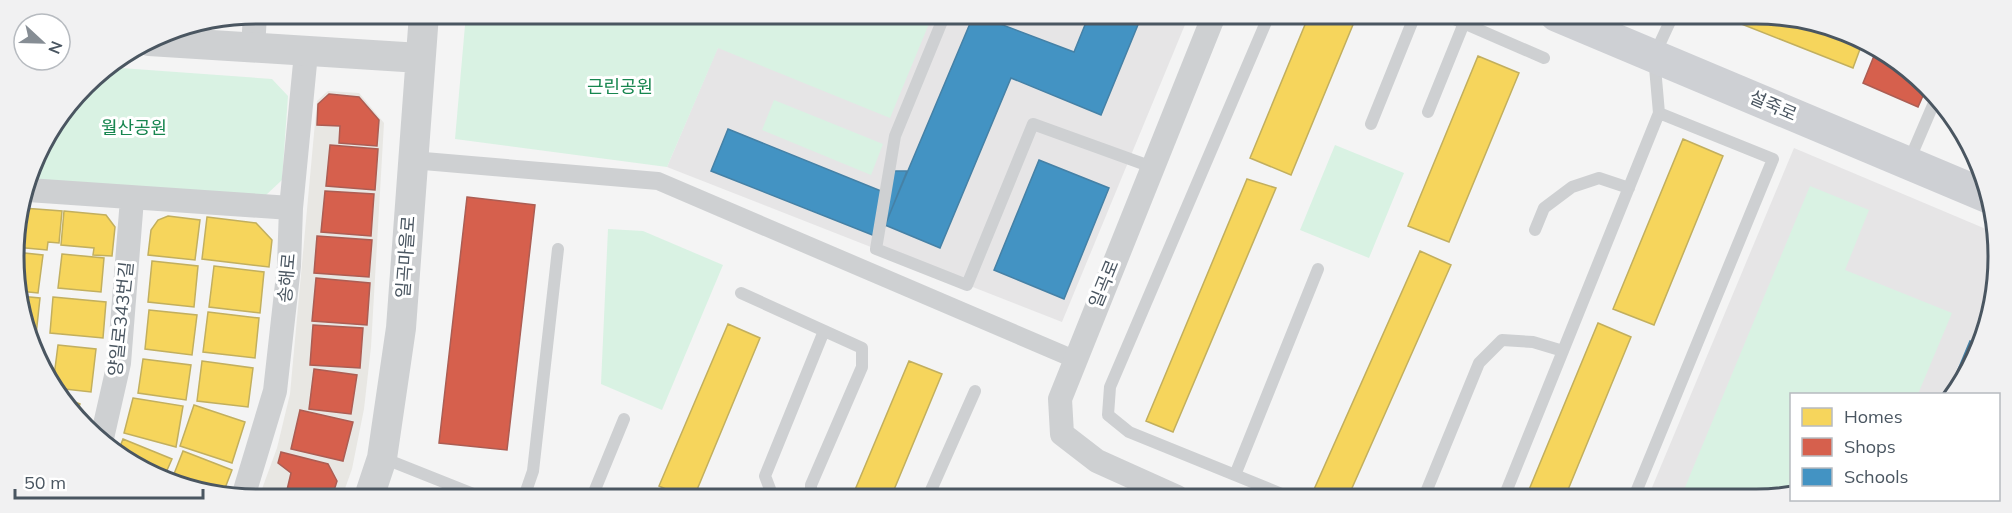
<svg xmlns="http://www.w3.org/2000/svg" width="2012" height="513" viewBox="0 0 2012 513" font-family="Mulish,'Noto Sans KR',sans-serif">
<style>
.commercial{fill:#e8e7e3}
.education{fill:#e6e5e6}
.green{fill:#d9f2e3}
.homes{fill:#f6d55c;stroke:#c2af5e;stroke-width:1.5}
.shops{fill:#d6604d;stroke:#ac5d53;stroke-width:1.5}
.schools{fill:#4393c3;stroke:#4581a6;stroke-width:1.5}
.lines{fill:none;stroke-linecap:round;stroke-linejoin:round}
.service{stroke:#ced0d2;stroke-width:12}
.pedestrian{stroke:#ced0d2;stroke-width:18}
.minor{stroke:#ced0d2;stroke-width:24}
.tertiary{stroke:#ced0d2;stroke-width:30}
.secondary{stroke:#ced0d4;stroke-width:33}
.labels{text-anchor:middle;stroke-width:6;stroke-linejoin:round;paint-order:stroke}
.park-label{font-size:18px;fill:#17864f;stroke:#fff}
.street-label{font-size:18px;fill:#4a5661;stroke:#fff}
.rim{fill:none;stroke:#4a5661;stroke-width:3}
</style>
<rect width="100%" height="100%" fill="#f4f4f4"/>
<path class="commercial" d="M 286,14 L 389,14 L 382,20 Z
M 328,91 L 359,93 L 384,123 L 371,347 L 364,409 L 352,469 L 342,497 L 259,497 L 277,448 L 290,394 L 317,101 Z"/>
<path class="education" d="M 732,14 L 1189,15 L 1062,322 L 667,167 Z
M 1794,148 L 1993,232 L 1996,289 L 1973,364 L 1952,394 L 1792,394 L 1791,496 L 1648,497 Z"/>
<path class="green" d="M 466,14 L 933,14 L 890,118 L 718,48 L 667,167 L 455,139 Z
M 107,67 L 272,79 L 288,96 L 282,180 L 266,195 L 30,181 L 38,149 L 96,74 Z
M 774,100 L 883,144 L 871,175 L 762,130 Z
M 1335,145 L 1404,173 L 1369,258 L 1300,230 Z
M 1810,186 L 1869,210 L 1845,270 L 1952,313 L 1918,394 L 1792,394 L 1791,496 L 1681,497 Z
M 608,229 L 643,231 L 723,265 L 662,410 L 601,384 Z"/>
<path class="homes" d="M 1309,15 L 1357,15 L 1291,175 L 1250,158 Z
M 1742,16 L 1788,16 L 1863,41 L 1853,68 L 1739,23 Z
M 1478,56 L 1519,73 L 1449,242 L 1408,226 Z
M 1683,139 L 1723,156 L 1654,325 L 1613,309 Z
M 1247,179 L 1276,188 L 1173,432 L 1146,421 Z
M 23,208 L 62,211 L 59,243 L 48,242 L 47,250 L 15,247 Z
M 64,211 L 106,215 L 115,227 L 112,256 L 93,255 L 94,248 L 61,245 Z
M 168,216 L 200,220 L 195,260 L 148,255 L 151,230 L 158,220 Z
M 207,217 L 256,223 L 272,240 L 269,267 L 202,259 Z
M 1420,251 L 1451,265 L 1348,497 L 1318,497 L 1312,494 Z
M 15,252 L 43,255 L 38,293 L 19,291 Z
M 62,254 L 104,258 L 101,292 L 58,288 Z
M 152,261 L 198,266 L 194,307 L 148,302 Z
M 214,266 L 264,272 L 260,313 L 209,307 Z
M 19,296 L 40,298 L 36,335 L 29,335 L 22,320 Z
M 53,297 L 106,302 L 103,338 L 50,333 Z
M 149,310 L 197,315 L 192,355 L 145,349 Z
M 208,312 L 259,318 L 255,358 L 203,352 Z
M 1598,323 L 1631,337 L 1565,497 L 1526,497 Z
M 728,324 L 760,338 L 694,497 L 676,497 L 677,494 L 659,486 Z
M 58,345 L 96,349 L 91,392 L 56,388 L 53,384 Z
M 143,359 L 191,365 L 186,400 L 138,393 Z
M 202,361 L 253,368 L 248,407 L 197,401 Z
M 909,361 L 942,374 L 891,497 L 852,497 Z
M 60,396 L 80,404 L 76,415 L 64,405 Z
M 133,398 L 183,406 L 176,447 L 124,433 Z
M 194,405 L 245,422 L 232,463 L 180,446 Z
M 123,439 L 172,459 L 164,477 L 135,467 L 118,452 Z
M 183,451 L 232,470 L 222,496 L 172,479 Z"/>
<path class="shops" d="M 1878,46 L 1926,89 L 1918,107 L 1863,83 Z
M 329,94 L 359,97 L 379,120 L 377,146 L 339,143 L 340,126 L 317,125 L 318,104 Z
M 330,145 L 378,149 L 375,190 L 326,186 Z
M 325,191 L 374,194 L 371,236 L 321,232 Z
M 467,197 L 535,205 L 507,450 L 439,443 Z
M 317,236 L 372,240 L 369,277 L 314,273 Z
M 316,278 L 370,283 L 367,325 L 312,321 Z
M 313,325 L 363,328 L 360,368 L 310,365 Z
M 314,369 L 357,375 L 351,414 L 309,409 Z
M 300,410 L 353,422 L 343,461 L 291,449 Z
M 281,452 L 328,464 L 337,481 L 332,497 L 298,497 L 286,494 L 291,473 L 278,463 Z"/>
<path class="schools" d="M 974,14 L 1074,52 L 1089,15 L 1142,15 L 1101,115 L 1011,78 L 940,248 L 885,225 Z
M 728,129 L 881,191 L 889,171 L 907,171 L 880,238 L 711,171 Z
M 1039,160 L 1109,188 L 1064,299 L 994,270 Z
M 1970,341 L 1979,344 L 1973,364 L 1952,394 L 1948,394 Z"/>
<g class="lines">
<path class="service" d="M 945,14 L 895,136 L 876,249 L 967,285 L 1033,124 L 1152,167
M 1269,15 L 1110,387 L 1108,415 L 1129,432 L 1289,497
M 1445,15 L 1544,58
M 1428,112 L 1464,23
M 1371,124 L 1415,15
M 1909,161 L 1936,98
M 1535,230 L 1544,208 L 1572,187 L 1599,178 L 1629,188
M 741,293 L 862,348 L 862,367 L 811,485 L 811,497
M 383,458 L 481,497
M 1235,475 L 1318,269
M 524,497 L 533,471 L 558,249
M 592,497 L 624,419
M 773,497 L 765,476 L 824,331
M 928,497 L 975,391
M 1424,497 L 1479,363 L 1502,340 L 1533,342 L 1563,351
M 1504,497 L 1659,113 L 1654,56 L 1673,15
M 1634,497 L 1773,159 L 1659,113"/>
<path class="pedestrian" d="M 412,160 L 658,181 L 1074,359"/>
<path class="minor" d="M 253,49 L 255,14
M 28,190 L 291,208
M 102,438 L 119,363 L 132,199
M 243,497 L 275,391 L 289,266 L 291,208 L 306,53
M 1177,497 L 1097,461 L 1062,434 L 1060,399 L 1214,15"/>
<path class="tertiary" d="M 149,41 L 420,58
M 369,497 L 382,458 L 401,328 L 424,14"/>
<path class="secondary" d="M 1556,15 L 1991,198"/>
</g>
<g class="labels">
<g class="park-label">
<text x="620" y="93">근린공원</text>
<text x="134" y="134">월산공원</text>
</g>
<g class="street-label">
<text transform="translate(1773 106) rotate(23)" y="6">설죽로</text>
<text transform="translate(406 257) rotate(-86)" y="6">일곡마을로</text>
<text transform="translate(287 278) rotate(-85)" y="6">송해로</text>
<text transform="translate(1104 284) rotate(-68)" y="6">일곡로</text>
<text transform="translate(121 319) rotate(-84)" y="6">양일로343번길</text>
</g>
</g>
<path d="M0 0H2012V513H0ZM256 24H1756A232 232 0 0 1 1988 256V257A232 232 0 0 1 1756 489H256A232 232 0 0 1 24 257V256A232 232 0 0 1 256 24Z" fill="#f1f1f2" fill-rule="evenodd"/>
<path class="rim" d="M256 24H1756A232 232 0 0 1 1988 256V257A232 232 0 0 1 1756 489H256A232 232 0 0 1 24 257V256A232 232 0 0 1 256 24Z"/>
<rect x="1790" y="393" width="210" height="108" fill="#ffffff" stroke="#b7bbc0" stroke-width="1.5"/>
<rect x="1802" y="408" width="30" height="18" fill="#f6d55c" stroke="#b7bbc0" stroke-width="1.5"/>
<text x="1844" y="423" font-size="18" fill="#4a5661">Homes</text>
<rect x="1802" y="438" width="30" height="18" fill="#d6604d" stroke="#b7bbc0" stroke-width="1.5"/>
<text x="1844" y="453" font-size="18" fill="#4a5661">Shops</text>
<rect x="1802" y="468" width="30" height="18" fill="#4393c3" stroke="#b7bbc0" stroke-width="1.5"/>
<text x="1844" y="483" font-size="18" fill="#4a5661">Schools</text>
<g transform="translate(42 42) rotate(112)"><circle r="28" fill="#ffffff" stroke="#b7bbc0" stroke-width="1.5"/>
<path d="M0-4.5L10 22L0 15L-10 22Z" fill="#868d94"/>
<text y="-9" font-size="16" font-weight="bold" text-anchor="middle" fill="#4a5661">N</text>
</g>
<path d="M15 489v9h188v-9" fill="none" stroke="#4a5661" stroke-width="3"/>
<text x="24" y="489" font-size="18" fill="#4a5661" stroke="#ffffff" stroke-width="4.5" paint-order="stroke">50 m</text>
</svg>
